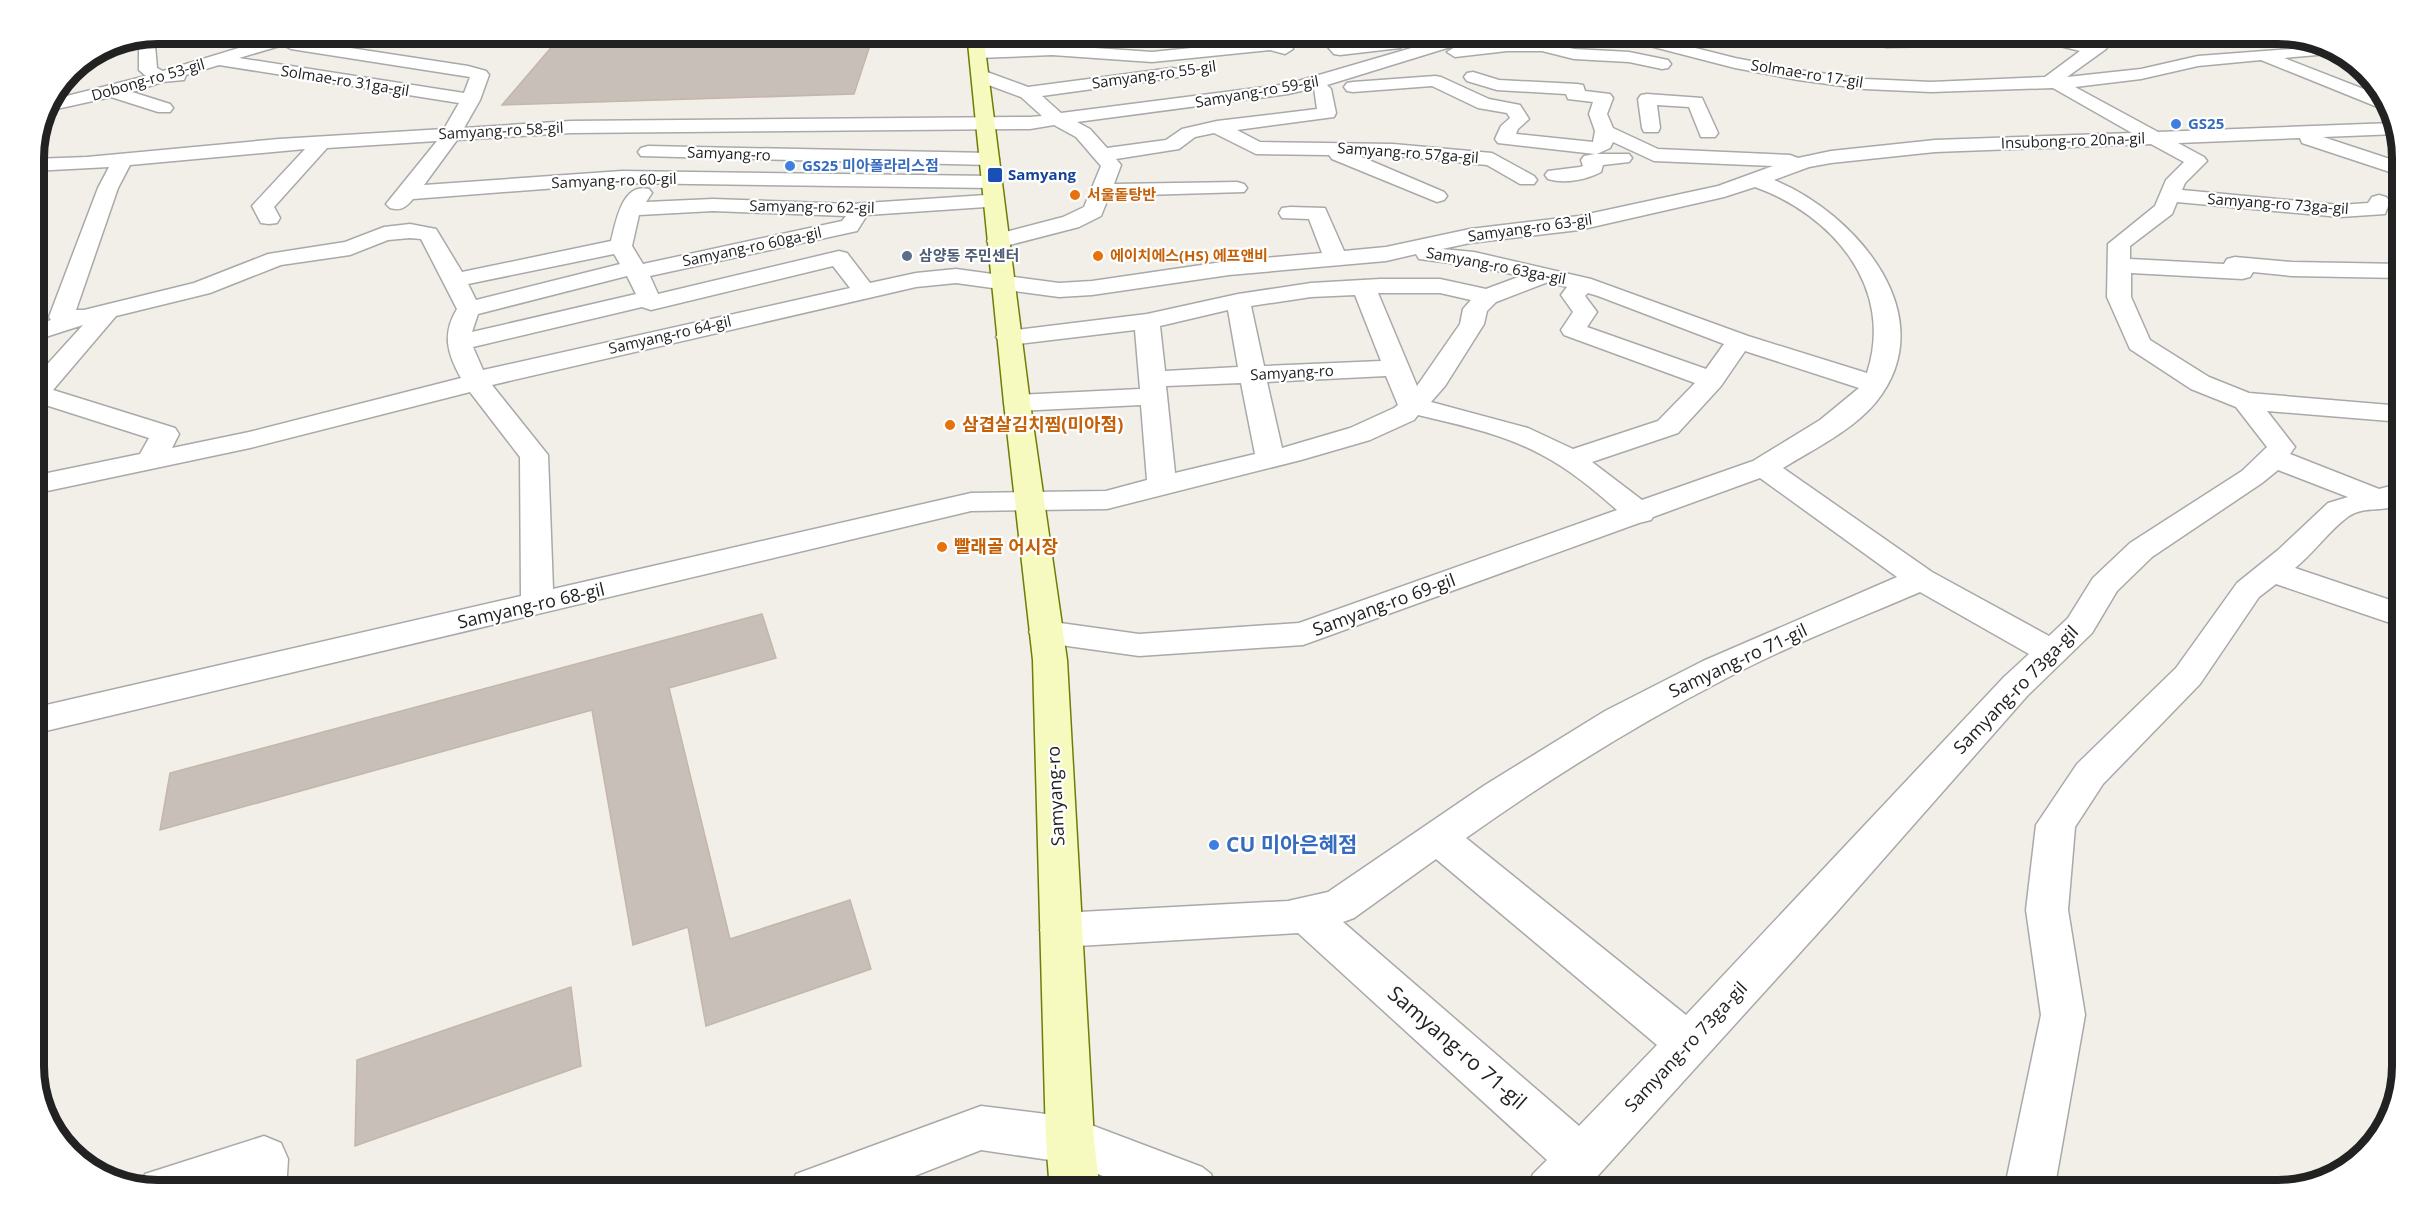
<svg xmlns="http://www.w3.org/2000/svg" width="2435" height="1224" viewBox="0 0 2435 1224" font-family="'Open Sans','Noto Sans KR',sans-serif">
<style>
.building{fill:#c7bfb8;stroke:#c4b6ab;stroke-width:1.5}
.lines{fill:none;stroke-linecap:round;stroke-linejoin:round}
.street-casing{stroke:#a9a9a9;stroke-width:3}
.secondary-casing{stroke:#707d05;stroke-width:3}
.street{fill:#fff;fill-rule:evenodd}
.secondary{fill:#f7fabf;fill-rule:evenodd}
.shop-dot{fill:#3f7fe0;stroke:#fff;stroke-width:2}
.transit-dot{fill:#1a4fb4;stroke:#fff;stroke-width:2}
.food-dot{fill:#e8710a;stroke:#fff;stroke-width:2}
.service-dot{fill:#5c6f8a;stroke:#fff;stroke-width:2}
.labels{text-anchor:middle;stroke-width:4.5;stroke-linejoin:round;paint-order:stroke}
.far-street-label{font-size:15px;fill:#222;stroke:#fff}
.far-shop-label{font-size:15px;font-weight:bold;fill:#366cbe;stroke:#fff;text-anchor:start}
.far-transit-label{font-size:15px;font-weight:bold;fill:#164399;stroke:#fff;text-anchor:start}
.far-food-label{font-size:15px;font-weight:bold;fill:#c56008;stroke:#fff;text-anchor:start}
.far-service-label{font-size:15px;font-weight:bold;fill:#4e5e75;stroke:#fff;text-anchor:start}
.food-label{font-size:18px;font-weight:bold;fill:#c56008;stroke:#fff;text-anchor:start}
.street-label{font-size:18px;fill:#222;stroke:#fff}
.near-shop-label{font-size:21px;font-weight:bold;fill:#366cbe;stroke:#fff;text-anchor:start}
.near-street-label{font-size:21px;fill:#222;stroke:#fff}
.rim{fill:none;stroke:#222;stroke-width:8}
</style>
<rect width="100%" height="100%" fill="#f2efe9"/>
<path class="building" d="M 666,33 L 874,33 L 854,94 L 502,105 L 561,36 Z
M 762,614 L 776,658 L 669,688 L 730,939 L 850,900 L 871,969 L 706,1026 L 688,927 L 633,945 L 592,710 L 160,830 L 170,773 Z
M 571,987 L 581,1066 L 355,1146 L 357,1060 Z"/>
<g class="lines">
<g class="street-casing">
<path id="street" d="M 273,33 L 312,33 L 310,36 L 298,40 L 468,66 L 486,71 L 489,75 L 480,100 L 464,128 L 571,121 L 1030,117 L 1042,116 L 1021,97 L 975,80 L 972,76 L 975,72 L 987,72 L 1028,87 L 1172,68 L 1178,69 L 1181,73 L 1178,77 L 1172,78 L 1042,96 L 1061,113 L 1288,84 L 1463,33 L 1488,33 L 1486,36 L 1327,85 L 1331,89 L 1336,113 L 1334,117 L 1237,130 L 1260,142 L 1393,144 L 1492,153 L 1534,176 L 1537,180 L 1534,184 L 1520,184 L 1487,165 L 1393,156 L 1357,155 L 1444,192 L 1447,196 L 1444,200 L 1437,202 L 1332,159 L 1329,155 L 1256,154 L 1214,133 L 1195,137 L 1179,149 L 1116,159 L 1121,165 L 1114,184 L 1237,182 L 1244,184 L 1247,188 L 1244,192 L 1109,196 L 1101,216 L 1079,227 L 998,248 L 990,246 L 987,241 L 990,236 L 1063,217 L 1084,207 L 1101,166 L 1076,137 L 1054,125 L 1030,129 L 571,133 L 457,140 L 424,185 L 622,171 L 992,176 L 999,178 L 1002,182 L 999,186 L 992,188 L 622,183 L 413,199 C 405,208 401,211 390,208 L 386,204 L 437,141 L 327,148 L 274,207 L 280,218 L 277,223 L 269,224 L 261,223 L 252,206 L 305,149 L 130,165 L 118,188 L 76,310 L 84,310 L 194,283 L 268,254 L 345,242 L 384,227 L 410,224 L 436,229 L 462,272 L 611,241 C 616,222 622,182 649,189 L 652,193 L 646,202 L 713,199 L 851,204 L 986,195 L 993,197 L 997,201 L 993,205 L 986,207 L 867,215 L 857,231 L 650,276 L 658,294 L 839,251 L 847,253 L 870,283 L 916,273 L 956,269 L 1059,283 L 1092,281 L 1229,261 L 1322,253 L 1309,219 L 1282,218 L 1279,213 L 1282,208 L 1290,207 L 1325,208 L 1344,251 L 1386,247 L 1470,229 L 1579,216 L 1718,186 L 1773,166 L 1654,161 L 1613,142 L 1610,148 L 1597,154 L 1629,154 L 1632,158 L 1629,162 L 1603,165 L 1601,172 C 1586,180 1565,184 1548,179 L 1545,175 L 1548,171 L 1580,167 L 1583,166 L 1581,160 L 1584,156 L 1595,154 L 1498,143 L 1495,139 L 1501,126 L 1510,118 L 1507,113 L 1478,108 L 1432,86 L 1353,92 L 1347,91 L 1344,87 L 1347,83 L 1353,82 L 1435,76 L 1441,77 L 1489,99 L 1520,105 L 1529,119 L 1518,129 L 1516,134 L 1593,142 L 1595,131 L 1589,114 L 1593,102 L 1568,99 L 1566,94 L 1497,90 L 1467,81 L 1464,77 L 1467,73 L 1473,72 L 1499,80 L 1577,84 L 1583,85 L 1585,91 L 1610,94 L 1613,98 L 1607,114 L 1613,128 L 1658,149 L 1790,155 L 1798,158 L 1831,151 L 1935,140 L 2132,133 L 2053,88 L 1931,92 L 1865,89 L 1798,80 L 1735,68 L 1611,36 L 1609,33 L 1636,33 L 1735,58 L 1798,70 L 1865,79 L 1931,82 L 2045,77 L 2080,51 L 2052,44 L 1886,47 L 1880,45 L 1878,42 L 1880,39 L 2052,34 L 2091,44 L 2100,33 L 2116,33 L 2106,49 L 2067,77 L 2141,69 L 2198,56 L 2332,46 L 2345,57 L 2340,58 L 2328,54 L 2284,58 L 2384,97 L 2388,109 L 2380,108 L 2261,60 L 2198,66 L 2141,79 L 2075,87 L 2158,132 L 2393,123 L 2397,134 L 2323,137 L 2402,163 L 2402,176 L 2302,143 L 2300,138 L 2178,143 L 2204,157 L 2207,161 L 2185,183 L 2182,190 L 2340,205 L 2368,203 L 2372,197 L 2379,195 L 2386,197 L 2390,201 L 2385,214 L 2340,217 L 2177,202 L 2172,214 L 2130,246 L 2130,259 L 2224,264 L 2227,259 L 2235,257 L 2292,262 L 2402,264 L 2402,278 L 2292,276 L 2253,272 L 2250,277 L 2242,279 L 2131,273 L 2131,297 L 2150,340 L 2209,377 L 2249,393 L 2402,406 L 2402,422 L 2267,411 L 2295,447 L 2290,454 L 2379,489 L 2402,483 L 2402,501 L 2397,503 L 2394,507 C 2379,511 2362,507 2349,516 C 2329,530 2314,553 2295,568 L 2402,604 L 2402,627 L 2276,584 L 2259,597 L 2200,684 L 2103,784 L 2075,827 L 2068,910 L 2085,1015 L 2054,1191 L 2004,1191 L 2041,1015 L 2026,910 L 2036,825 L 2077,764 L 2176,668 L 2237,583 L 2278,550 L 2328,503 L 2348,497 L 2278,470 L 2262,483 L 2152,557 L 2117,591 L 2092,633 L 2028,695 L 1835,914 L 1584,1191 L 1526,1191 L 1533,1174 L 1547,1160 L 1298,933 L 1061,947 L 1046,942 L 1040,930 L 1046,918 L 1061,913 L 1288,901 L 1328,892 L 1485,785 L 1605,711 L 1703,661 L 1897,577 L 1760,478 L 1653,517 L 1651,520 L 1639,523 L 1303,645 L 1139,656 L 1046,643 L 1034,640 L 1029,632 L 1034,624 L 1046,621 L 1139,634 L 1299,623 L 1617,510 C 1593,489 1569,469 1542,455 C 1504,434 1460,425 1418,415 L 1414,420 L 1370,440 L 1301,460 L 1107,509 L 971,511 L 33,734 L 33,708 L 521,596 L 520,457 L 470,392 L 250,448 L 33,494 L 33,476 L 140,454 L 149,438 L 33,401 L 33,380 L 83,325 L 33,341 L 33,326 L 51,320 L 49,317 L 98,188 L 109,167 L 33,171 L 33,159 L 87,157 L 279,139 L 444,129 L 459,103 L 219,65 L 186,75 L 184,80 L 162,82 L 132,92 L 170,104 L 173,108 L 170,112 L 158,112 L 111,97 L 43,112 L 47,101 L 146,76 L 139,70 L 139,37 L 154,34 L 157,68 L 163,71 L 275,37 ZM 283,45 L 291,49 L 470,77 L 464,93 L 239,58 ZM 1314,88 L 1317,109 L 1217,121 L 1182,129 L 1166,140 L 1107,148 L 1090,129 L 1077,122 L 1288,94 ZM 2151,144 L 2184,162 L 2166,180 L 2155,206 L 2108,244 L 2107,297 L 2130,349 L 2191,389 L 2236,407 L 2267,447 L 2242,471 L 2130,543 L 2093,578 L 2068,618 L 2049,636 L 1932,572 L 1783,468 C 1814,449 1853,430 1876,402 C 1945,316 1855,213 1774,180 L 1809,167 L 1831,163 L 1935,152 ZM 1755,187 C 1833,215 1895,288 1867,373 L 1748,336 L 1591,279 L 1474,252 L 1442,249 L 1470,243 L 1579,230 L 1724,197 ZM 713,211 L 846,216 L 842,221 L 643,264 L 632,246 L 639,215 ZM 410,238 L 421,239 L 457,309 C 442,334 447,353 461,378 L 249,432 L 172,448 L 179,434 L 175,428 L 53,390 L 116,316 L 210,293 L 281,265 L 350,255 L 388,240 ZM 614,254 L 620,264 L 476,300 L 468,284 ZM 1416,254 L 1419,259 L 1474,266 L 1521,276 L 1486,289 L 1440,279 L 1380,279 L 1311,283 L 1238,294 L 1147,314 L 1000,332 L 996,337 L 1000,342 L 1009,345 L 1135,330 L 1140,389 L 1017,395 L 1007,397 L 1004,403 L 1007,409 L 1017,411 L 1141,405 L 1147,480 L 1106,491 L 971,493 L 553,589 L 548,455 L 492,385 L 916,287 L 956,283 L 1059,297 L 1092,295 L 1229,275 L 1386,261 ZM 833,266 L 850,288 L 483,370 L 473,347 L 642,307 L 651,310 ZM 627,276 L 636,294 L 472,332 L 478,314 ZM 1548,282 L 1567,287 L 1561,295 L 1573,312 L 1561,330 L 1564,335 L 1695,383 L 1658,421 L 1573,449 L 1528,428 L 1431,402 L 1445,386 L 1484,324 L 1487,311 L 1496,302 ZM 1378,293 L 1440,293 L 1471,300 L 1463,309 L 1460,324 L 1417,386 ZM 1588,293 L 1598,296 L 1724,344 L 1706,369 L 1587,327 L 1597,312 L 1585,296 ZM 1355,295 L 1381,361 L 1264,366 L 1251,306 L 1311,297 ZM 1228,310 L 1238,367 L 1165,371 L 1160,326 ZM 1745,351 L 1859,388 L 1820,420 L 1753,461 L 1642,500 L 1592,462 L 1678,433 L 1721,386 ZM 1386,376 L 1398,405 L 1394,408 L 1350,428 L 1282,448 L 1267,382 ZM 1241,383 L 1255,454 L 1175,473 L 1166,386 ZM 1920,592 L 2029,654 L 2004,677 L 1686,1015 L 1466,838 C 1549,779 1634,726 1725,679 C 1787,646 1855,620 1920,592 ZM 1436,859 L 1657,1045 L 1579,1126 L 1343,922 L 1354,918 Z
M 1328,33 L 1334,35 L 1344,45 L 1400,38 L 1408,43 L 1400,48 L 1340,55 L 1334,54 L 1320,38 Z
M 1270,40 L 1291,45 L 1293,49 L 1285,54 L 1270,50 L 1152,62 L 1052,55 L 978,58 L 970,53 L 978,48 L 1052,45 L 1152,52 Z
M 1507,41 L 1542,41 L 1574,49 L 1629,52 L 1668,60 L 1671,64 L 1668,68 L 1662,69 L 1629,62 L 1574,59 L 1542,51 L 1507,51 L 1455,57 L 1447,52 L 1455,47 Z
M 1647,94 L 1702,98 L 1718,133 L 1715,137 L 1701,137 L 1689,107 L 1657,105 L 1660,128 L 1658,132 L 1644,132 L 1642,128 L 1638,99 L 1641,95 Z
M 648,146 L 989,153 L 996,155 L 999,159 L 996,163 L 989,165 L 641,156 L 638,152 L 641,148 Z
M 981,1106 L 1070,1117 L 1202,1167 L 1211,1174 L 1218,1191 L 1141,1191 L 1070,1163 L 981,1150 L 876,1191 L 789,1191 L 796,1174 Z
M 264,1136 L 281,1143 L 288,1159 L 286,1191 L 157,1191 L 140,1187 L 145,1174 Z"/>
</g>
<g class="secondary-casing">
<path id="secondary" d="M 967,33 L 983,33 L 1030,403 L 1067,660 L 1094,1140 L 1100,1191 L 1050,1191 L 1046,1140 L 1033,660 L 1004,403 Z"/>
</g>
<use href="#street" class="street"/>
<use href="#secondary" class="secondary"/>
</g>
<g class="shop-dot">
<circle cx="2176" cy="124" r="6"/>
<circle cx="790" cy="166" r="6"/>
<circle cx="1214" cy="845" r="6"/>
</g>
<rect class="transit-dot" x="987" y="167" width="16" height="16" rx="3"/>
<g class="food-dot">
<circle cx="1075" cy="195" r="6"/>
<circle cx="1098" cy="256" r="6"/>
<circle cx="950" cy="425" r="6"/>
<circle cx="942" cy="547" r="6"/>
</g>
<circle class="service-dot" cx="907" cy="256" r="6"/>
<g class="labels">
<g class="far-street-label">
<text transform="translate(1807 74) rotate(9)" y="5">Solmae-ro 17-gil</text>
<text transform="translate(1154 75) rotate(-8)" y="5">Samyang-ro 55-gil</text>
<text transform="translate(148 80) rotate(-16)" y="5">Dobong-ro 53-gil</text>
<text transform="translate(345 81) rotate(9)" y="5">Solmae-ro 31ga-gil</text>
<text transform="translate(1257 92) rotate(-10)" y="5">Samyang-ro 59-gil</text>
<text transform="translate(501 131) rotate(-3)" y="5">Samyang-ro 58-gil</text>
<text transform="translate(2073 141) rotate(-2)" y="5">Insubong-ro 20na-gil</text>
<text transform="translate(1408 153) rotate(4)" y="5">Samyang-ro 57ga-gil</text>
<text transform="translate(729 154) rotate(2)" y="5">Samyang-ro</text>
<text transform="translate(614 181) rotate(-2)" y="5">Samyang-ro 60-gil</text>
<text transform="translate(2278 204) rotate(4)" y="5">Samyang-ro 73ga-gil</text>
<text transform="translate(812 207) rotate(1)" y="5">Samyang-ro 62-gil</text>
<text transform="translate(1530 228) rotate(-8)" y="5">Samyang-ro 63-gil</text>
<text transform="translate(752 247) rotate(-12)" y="5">Samyang-ro 60ga-gil</text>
<text transform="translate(1496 266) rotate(11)" y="5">Samyang-ro 63ga-gil</text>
<text transform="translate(670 335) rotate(-13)" y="5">Samyang-ro 64-gil</text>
<text transform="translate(1292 373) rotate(-3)" y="5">Samyang-ro</text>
</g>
<g class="far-shop-label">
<text x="2188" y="129">GS25</text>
<text x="802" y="171">GS25 미아폴라리스점</text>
</g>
<g class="far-transit-label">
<text x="1008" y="180">Samyang</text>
</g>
<g class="far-food-label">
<text x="1087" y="200">서울돝탕반</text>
<text x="1110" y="261">에이치에스(HS) 에프앤비</text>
</g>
<g class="far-service-label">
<text x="919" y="261">삼양동 주민센터</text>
</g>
<g class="food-label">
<text x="962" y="431">삼겹살김치찜(미아점)</text>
<text x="954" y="553">빨래골 어시장</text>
</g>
<g class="street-label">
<text transform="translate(1384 605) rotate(-20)" y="6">Samyang-ro 69-gil</text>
<text transform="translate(531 606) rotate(-13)" y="6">Samyang-ro 68-gil</text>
<text transform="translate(1738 661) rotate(-25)" y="6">Samyang-ro 71-gil</text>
<text transform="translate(2016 690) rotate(-46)" y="6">Samyang-ro 73ga-gil</text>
<text transform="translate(1056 796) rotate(-93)" y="6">Samyang-ro</text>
<text transform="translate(1686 1047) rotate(-47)" y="6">Samyang-ro 73ga-gil</text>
</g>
<g class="near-shop-label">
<text x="1226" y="852">CU 미아은혜점</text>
</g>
<g class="near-street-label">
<text transform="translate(1457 1048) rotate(41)" y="7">Samyang-ro 71-gil</text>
</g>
</g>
<path d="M0 0H2435V1224H0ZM158 44H2278A114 114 0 0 1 2392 158V1066A114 114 0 0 1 2278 1180H158A114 114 0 0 1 44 1066V158A114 114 0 0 1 158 44Z" fill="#fff" fill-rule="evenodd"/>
<path class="rim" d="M158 44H2278A114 114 0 0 1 2392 158V1066A114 114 0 0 1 2278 1180H158A114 114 0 0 1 44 1066V158A114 114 0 0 1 158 44Z"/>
</svg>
